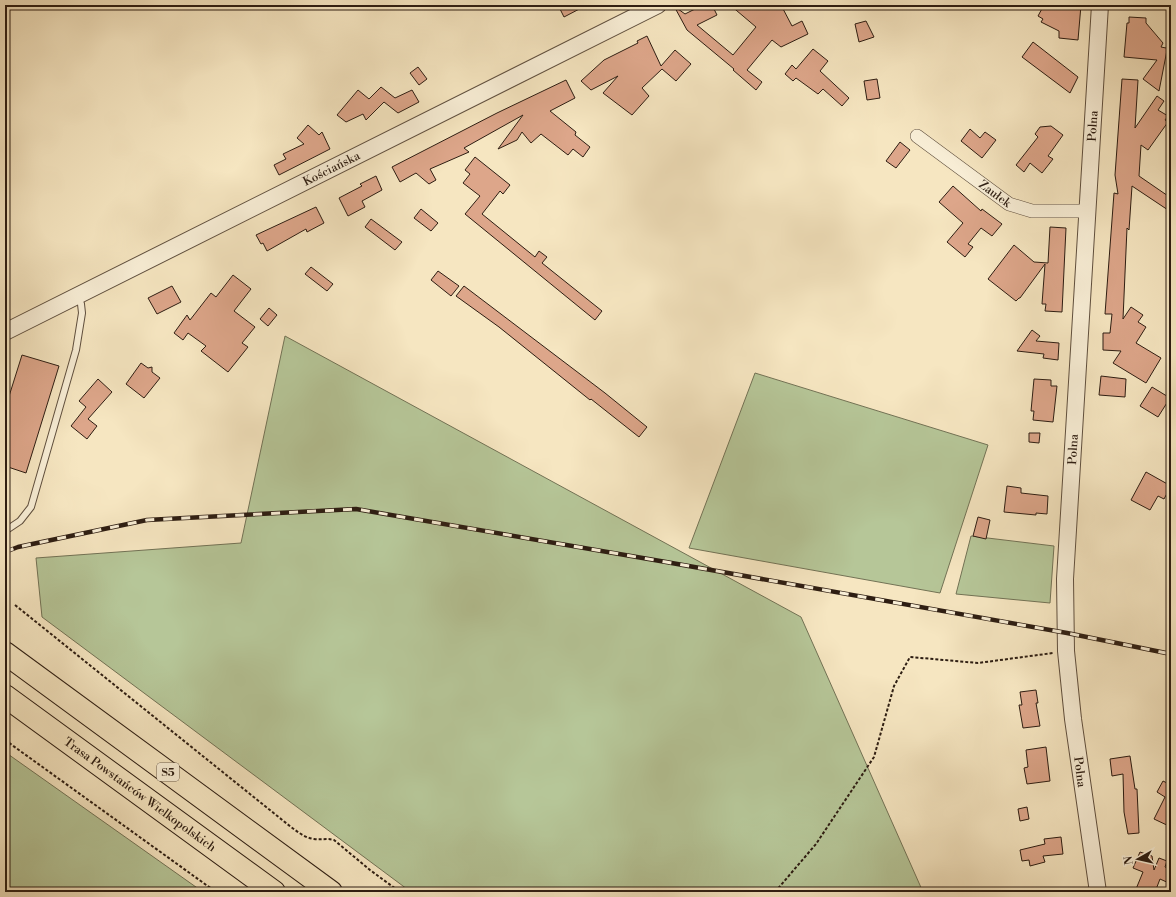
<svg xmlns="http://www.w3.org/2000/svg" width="1176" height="897" viewBox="0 0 1176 897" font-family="'Libre Bodoni',serif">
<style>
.green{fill:#b6c698;stroke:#727255}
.building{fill:#dda68a;stroke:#2d1d12}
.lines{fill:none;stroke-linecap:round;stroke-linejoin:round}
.service-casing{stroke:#5f4f3e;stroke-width:8}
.minor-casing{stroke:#5f4f3e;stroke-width:14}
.tertiary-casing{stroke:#5f4f3e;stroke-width:18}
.motorway-casing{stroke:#2d1d12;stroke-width:24}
.path{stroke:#2d1d12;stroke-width:2;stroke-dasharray:3 2;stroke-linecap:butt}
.service{stroke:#f9efd7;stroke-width:6}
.minor{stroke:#f9efd7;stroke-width:13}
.tertiary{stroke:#f9efd7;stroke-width:16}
.motorway{stroke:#f6e6c1;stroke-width:22}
.rail-casing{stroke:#2d1d12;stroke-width:4.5}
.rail{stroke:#f9efd7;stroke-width:3;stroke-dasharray:9;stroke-linecap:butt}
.labels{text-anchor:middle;stroke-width:4;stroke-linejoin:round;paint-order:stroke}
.shield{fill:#f9efd7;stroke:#6a5c4d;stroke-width:1}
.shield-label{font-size:11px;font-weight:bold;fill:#2d1d12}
.street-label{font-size:12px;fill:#2d1d12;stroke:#f9efd7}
</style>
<rect width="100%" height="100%" fill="#f6e6c1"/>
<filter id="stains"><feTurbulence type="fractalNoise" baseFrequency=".005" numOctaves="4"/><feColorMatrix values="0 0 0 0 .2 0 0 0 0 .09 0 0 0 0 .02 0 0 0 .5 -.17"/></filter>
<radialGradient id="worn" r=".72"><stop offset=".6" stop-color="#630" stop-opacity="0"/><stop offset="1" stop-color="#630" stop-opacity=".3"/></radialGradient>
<path class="green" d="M 285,336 L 801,617 L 923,892 L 411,892 L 42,617 L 36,558 L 241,543 Z
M 755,373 L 988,445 L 940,593 L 689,548 Z
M 971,536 L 1054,546 L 1050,603 L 956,594 Z
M 5,752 L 203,892 L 5,892 Z"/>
<path class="building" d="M 558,5 L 587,5 L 564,17 Z
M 703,5 L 712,5 L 717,15 L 697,25 L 733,55 L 756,27 L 730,5 L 781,5 L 792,26 L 802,21 L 808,34 L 781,47 L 772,40 L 747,70 L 762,82 L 756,90 L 733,70 L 734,69 L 687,30 L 674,6 L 685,14 Z
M 1044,5 L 1081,5 L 1078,40 L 1059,38 L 1059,31 L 1041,22 L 1043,19 L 1038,16 Z
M 1129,17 L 1146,18 L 1146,23 L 1163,43 L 1161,47 L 1166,48 L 1168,45 L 1159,91 L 1143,79 L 1157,60 L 1124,57 L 1127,23 L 1129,23 Z
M 866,21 L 874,37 L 859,42 L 855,24 Z
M 647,36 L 661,66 L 675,50 L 691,64 L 676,81 L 662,69 L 642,88 L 649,96 L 632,115 L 603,93 L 618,76 L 591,90 L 581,81 L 604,60 L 638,43 L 637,41 Z
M 1033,42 L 1078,77 L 1070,93 L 1022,57 Z
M 813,49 L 828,61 L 820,71 L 849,98 L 842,106 L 823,89 L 818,94 L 796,78 L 793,81 L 785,74 L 792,65 L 796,69 Z
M 418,67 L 427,79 L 419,85 L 410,73 Z
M 877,79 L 880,98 L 867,100 L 864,81 Z
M 1122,79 L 1138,80 L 1135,128 L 1157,96 L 1164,101 L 1158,110 L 1168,116 L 1165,120 L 1168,122 L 1148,150 L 1141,145 L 1139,176 L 1171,198 L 1171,212 L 1132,186 L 1129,230 L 1127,228 L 1123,319 L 1131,307 L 1143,315 L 1138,322 L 1146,327 L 1136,343 L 1161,358 L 1146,383 L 1113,363 L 1121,351 L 1103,350 L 1103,333 L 1110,333 L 1112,314 L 1105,314 L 1114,193 L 1118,194 L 1115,175 Z
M 566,80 L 575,98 L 550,111 L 576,132 L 575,135 L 590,147 L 583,157 L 573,149 L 568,155 L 541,134 L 531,143 L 522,132 L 517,140 L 498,149 L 523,115 L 464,148 L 469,152 L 430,169 L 436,180 L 429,184 L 416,173 L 400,182 L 392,167 L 497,113 Z
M 381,87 L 395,98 L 412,90 L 419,102 L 398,113 L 384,102 L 366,120 L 363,114 L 346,122 L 337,115 L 358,90 L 369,99 Z
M 308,125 L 319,135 L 322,132 L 330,149 L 279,175 L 274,165 L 286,159 L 283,154 L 304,144 L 297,138 Z
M 1051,126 L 1063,135 L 1048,156 L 1053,159 L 1042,173 L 1030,163 L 1024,172 L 1016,165 L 1038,137 L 1035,134 L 1040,127 Z
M 970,129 L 980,138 L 985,132 L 996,140 L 982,158 L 961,141 Z
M 900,142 L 910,150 L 896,168 L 886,161 Z
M 475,157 L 510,185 L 503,194 L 500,191 L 482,214 L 535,257 L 539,251 L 547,257 L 542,263 L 602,311 L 595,320 L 465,214 L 480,196 L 463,183 L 470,174 L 465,170 Z
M 376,176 L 382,190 L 362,201 L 365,207 L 348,216 L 339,198 L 362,186 L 360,184 Z
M 953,186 L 981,211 L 982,209 L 1002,224 L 992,236 L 981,228 L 968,244 L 973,247 L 965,257 L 947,242 L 963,223 L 939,202 Z
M 316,207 L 324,223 L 307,232 L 306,229 L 267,251 L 263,243 L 261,244 L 256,235 Z
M 421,209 L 438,223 L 431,231 L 414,218 Z
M 371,219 L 402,242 L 395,250 L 365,227 Z
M 1050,227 L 1066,228 L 1062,312 L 1045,311 L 1046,304 L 1042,304 L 1045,264 L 1020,298 L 1019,298 L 1016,301 L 988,279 L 1014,245 L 1034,262 L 1048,263 Z
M 311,267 L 333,284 L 327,291 L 305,274 Z
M 438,271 L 459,286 L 451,296 L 431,280 Z
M 233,275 L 251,289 L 234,311 L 255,327 L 242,343 L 248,347 L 228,372 L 201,351 L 206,346 L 188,333 L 183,340 L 174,333 L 187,315 L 190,320 L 211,293 L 216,297 Z
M 172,286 L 181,302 L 157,314 L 148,298 Z
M 464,286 L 605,393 L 647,427 L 639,437 L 591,399 L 590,400 L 499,327 L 456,296 Z
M 269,308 L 277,315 L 268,326 L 260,319 Z
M 1032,330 L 1040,336 L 1036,341 L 1059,343 L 1058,360 L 1043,358 L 1044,354 L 1017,351 Z
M 22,355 L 59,366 L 26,473 L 5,466 L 5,409 Z
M 141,363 L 148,368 L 152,367 L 152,372 L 160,378 L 144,398 L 126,384 Z
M 1101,376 L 1126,379 L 1125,397 L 1099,395 Z
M 98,379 L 112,392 L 88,419 L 97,426 L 87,439 L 71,426 L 86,407 L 79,401 Z
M 1034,379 L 1051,380 L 1051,386 L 1057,386 L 1053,422 L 1033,420 L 1034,411 L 1031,411 Z
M 1152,387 L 1170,398 L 1158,417 L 1140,406 Z
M 1029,433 L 1040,433 L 1039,443 L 1029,442 Z
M 1146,472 L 1171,486 L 1164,499 L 1158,496 L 1150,510 L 1131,500 Z
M 1007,486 L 1021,488 L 1021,493 L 1048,496 L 1047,514 L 1036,513 L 1036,515 L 1004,512 Z
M 978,517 L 990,520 L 986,539 L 973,536 Z
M 1036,690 L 1038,703 L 1036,703 L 1040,726 L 1023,728 L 1019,705 L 1022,705 L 1020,692 Z
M 1046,747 L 1050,781 L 1027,784 L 1024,768 L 1028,767 L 1026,750 Z
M 1130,756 L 1135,789 L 1137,789 L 1139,833 L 1128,834 L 1124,812 L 1123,774 L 1112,776 L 1110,759 Z
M 1163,781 L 1171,785 L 1171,827 L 1154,819 L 1165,797 L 1157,792 Z
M 1027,807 L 1029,819 L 1020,821 L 1018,809 Z
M 1061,837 L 1063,854 L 1043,856 L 1045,862 L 1030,866 L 1029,860 L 1022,861 L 1020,850 L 1045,844 L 1044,839 Z
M 1140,852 L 1152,856 L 1154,870 L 1159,858 L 1167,861 L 1165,867 L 1171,870 L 1171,884 L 1160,879 L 1155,892 L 1144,892 L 1136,889 L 1143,872 L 1133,868 Z"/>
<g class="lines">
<g class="service-casing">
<path id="service" d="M 5,531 L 20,521 L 31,507 L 76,350 L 82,313 L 81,304 L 78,296"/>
</g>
<g class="minor-casing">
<g id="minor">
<path id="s1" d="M 917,136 L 1009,204 L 1032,211 L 1087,211"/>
</g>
</g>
<g class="tertiary-casing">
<g id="tertiary">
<path id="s2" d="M 5,332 L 658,5"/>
<path id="s3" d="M 1098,892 L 1073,719 L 1066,651 L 1065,579 L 1100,5"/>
</g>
</g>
<g class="motorway-casing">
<g id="motorway">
<path d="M 5,653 L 331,892"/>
<path id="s4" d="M 5,696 L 274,892"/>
</g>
</g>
<path class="path" d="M 15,605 L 291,827 C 298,832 305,838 314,839 C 321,840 327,838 334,840 L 370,870 L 400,892
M 5,740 L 216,892
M 5,891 L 6,892
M 775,892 L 816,844 L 874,757 L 894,686 L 910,657 L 978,663 L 1053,653"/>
<use href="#service" class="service"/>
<use href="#minor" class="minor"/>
<use href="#tertiary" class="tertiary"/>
<use href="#motorway" class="motorway"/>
<g class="rail-casing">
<path id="rail" d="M 5,552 L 18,547 L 147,520 L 356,509 L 666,562 L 1067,633 L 1171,654"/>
</g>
<use href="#rail" class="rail"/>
</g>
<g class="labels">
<rect class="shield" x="157" y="763" width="22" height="18" rx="3"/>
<g class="shield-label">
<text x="168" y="776">S5</text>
</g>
<g class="street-label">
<text dy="4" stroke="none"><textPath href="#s3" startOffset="769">Polna</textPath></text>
<text dy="4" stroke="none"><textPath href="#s2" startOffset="365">Kościańska</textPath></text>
<text dy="4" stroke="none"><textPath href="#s1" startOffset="97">Zaułek</textPath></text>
<text dy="4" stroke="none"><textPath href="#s3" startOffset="445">Polna</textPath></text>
<text transform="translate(1080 772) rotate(82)" y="4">Polna</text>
<text dy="4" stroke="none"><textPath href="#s4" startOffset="167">Trasa Powstańców Wielkopolskich</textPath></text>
</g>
</g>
<rect width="1176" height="897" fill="none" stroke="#f6e6c1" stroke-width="20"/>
<rect x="6" y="6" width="1164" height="885" fill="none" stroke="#2d1d12" stroke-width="2"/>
<rect x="10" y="10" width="1156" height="877" fill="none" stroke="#2d1d12"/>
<g transform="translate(1138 859) rotate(262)" stroke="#f9efd7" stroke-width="3" paint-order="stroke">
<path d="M0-3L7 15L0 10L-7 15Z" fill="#2d1d12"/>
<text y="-6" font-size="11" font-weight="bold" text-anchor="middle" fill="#2d1d12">N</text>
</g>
<rect width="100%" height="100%" filter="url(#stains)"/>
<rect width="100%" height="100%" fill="url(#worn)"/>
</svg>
